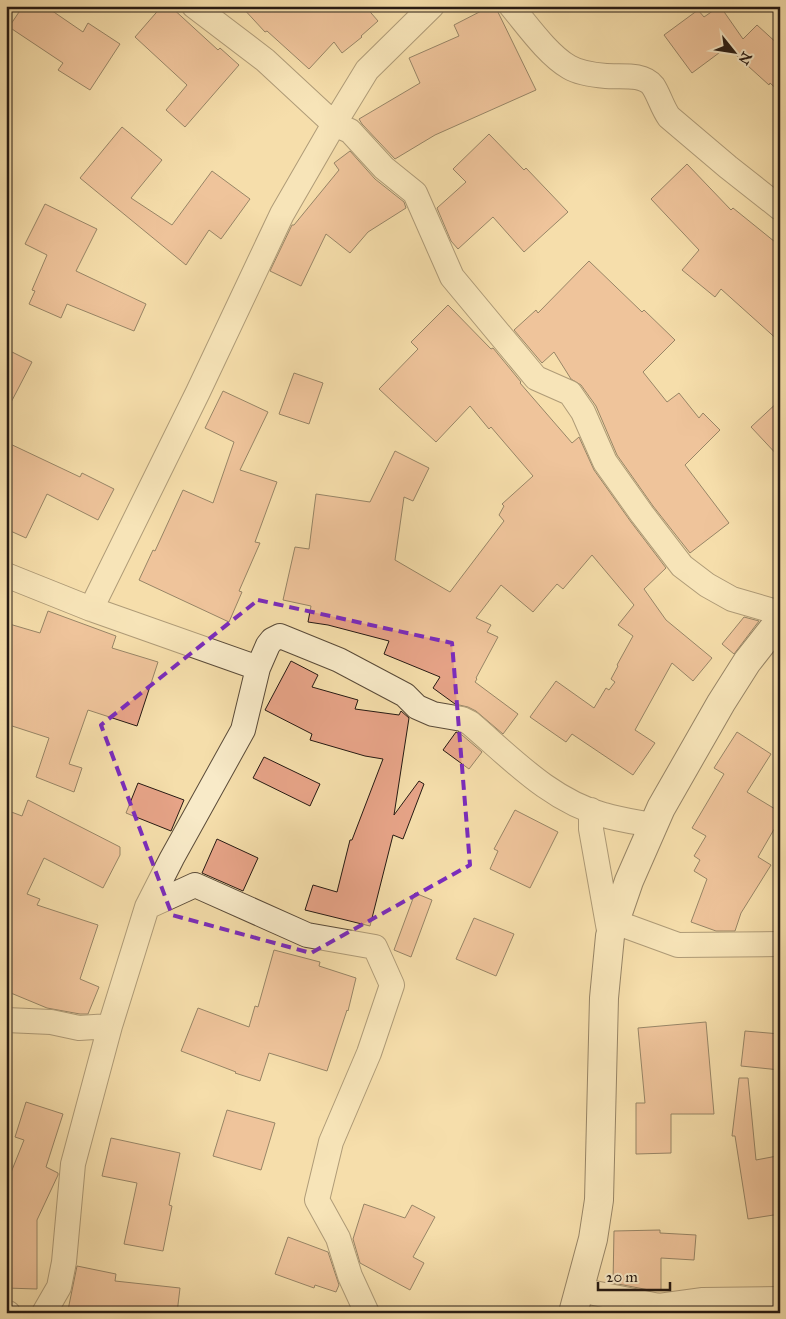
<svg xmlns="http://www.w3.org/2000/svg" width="786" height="1319" viewBox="0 0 786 1319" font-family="'IM FELL Great Primer',serif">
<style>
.building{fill:#e7a488;stroke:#261a13}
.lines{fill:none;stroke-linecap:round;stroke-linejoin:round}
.street-casing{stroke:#5a4b39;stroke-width:26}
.secondary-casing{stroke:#261a13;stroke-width:30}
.street{stroke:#f8eac8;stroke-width:24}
.secondary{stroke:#f8eac8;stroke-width:28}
.marked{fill:none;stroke:#7b2cbf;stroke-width:4;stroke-dasharray:10 6;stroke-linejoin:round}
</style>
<rect width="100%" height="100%" fill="#f5deab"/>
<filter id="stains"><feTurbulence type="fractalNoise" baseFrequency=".004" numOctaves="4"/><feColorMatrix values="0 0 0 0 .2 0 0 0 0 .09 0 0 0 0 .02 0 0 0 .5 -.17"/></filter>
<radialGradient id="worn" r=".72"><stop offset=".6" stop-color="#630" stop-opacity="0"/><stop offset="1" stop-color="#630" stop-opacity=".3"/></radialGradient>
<path class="building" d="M 23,6 L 45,6 L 83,32 L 88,23 L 120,44 L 90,90 L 58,70 L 63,63 L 9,27 Z
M 162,6 L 170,6 L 218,50 L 220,48 L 239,65 L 185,127 L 166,110 L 187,85 L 135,37 Z
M 241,6 L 365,6 L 378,21 L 361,36 L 362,37 L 342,53 L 334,42 L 309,69 L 267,31 L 265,32 Z
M 491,6 L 495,6 L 536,90 L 435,135 L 395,159 L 362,124 L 359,119 L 420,83 L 409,58 L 459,36 L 454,25 Z
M 720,6 L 743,39 L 757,25 L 780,46 L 780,92 L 770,83 L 769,85 L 727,47 L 692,73 L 664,35 L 698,10 L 704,17 Z
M 122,127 L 162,160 L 131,198 L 172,225 L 212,171 L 250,199 L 221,239 L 209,230 L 186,265 L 80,178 Z
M 489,134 L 524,170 L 526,168 L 568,212 L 524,252 L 493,217 L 458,249 L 451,241 L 437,208 L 466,182 L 453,169 Z
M 350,151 L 375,179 L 404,202 L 406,208 L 368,232 L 350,253 L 326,234 L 301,286 L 270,271 L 292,225 L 294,225 L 339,170 L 334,163 Z
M 687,164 L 731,210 L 733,208 L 780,246 L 780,342 L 721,289 L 715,297 L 682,270 L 699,250 L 651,199 Z
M 45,204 L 97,229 L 76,271 L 146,304 L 134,331 L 67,304 L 61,318 L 29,304 L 35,291 L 32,290 L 47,255 L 25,244 Z
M 589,261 L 642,312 L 644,310 L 675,340 L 643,372 L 667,402 L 679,393 L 699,418 L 703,413 L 720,430 L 685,465 L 729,523 L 690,553 L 653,506 L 617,455 L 596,406 L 581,385 L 571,379 L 554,352 L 542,363 L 514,330 L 536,310 L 538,313 Z
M 448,305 L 491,349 L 493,348 L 521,382 L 520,383 L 572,443 L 579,437 L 594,470 L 631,522 L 666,568 L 644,589 L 666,620 L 712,658 L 693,681 L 672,663 L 635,730 L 655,743 L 633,775 L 572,734 L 566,742 L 530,717 L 556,681 L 594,708 L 606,688 L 609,690 L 615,682 L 611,679 L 618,666 L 617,665 L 633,636 L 618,625 L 634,605 L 592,555 L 563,589 L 557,584 L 533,612 L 501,585 L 476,618 L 491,625 L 487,632 L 498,637 L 476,678 L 477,679 L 475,682 L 518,714 L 503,734 L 476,711 L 468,707 L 455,704 L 433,688 L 440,677 L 384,654 L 389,641 L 328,625 L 308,622 L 311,606 L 283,600 L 295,547 L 309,549 L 316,494 L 370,502 L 395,451 L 429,468 L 413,501 L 404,497 L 395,560 L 450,592 L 504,521 L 499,515 L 504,506 L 502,504 L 533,476 L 491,427 L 489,429 L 470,406 L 436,442 L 379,389 L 418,349 L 411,342 Z
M 6,349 L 32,362 L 6,412 Z
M 294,373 L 323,383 L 309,424 L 279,414 Z
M 223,391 L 268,412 L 240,470 L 277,482 L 255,542 L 260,543 L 239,591 L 242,592 L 229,622 L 139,580 L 153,550 L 155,551 L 183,490 L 213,503 L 234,442 L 205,428 Z
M 780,400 L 780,458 L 751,427 Z
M 6,442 L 80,477 L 82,473 L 114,489 L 98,520 L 47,494 L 26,538 L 6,529 Z
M 48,611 L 116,636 L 112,648 L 158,662 L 137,726 L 88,710 L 69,764 L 82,768 L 74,792 L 36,777 L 49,738 L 6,724 L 6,623 L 40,633 Z
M 744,617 L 759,621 L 734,654 L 722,644 Z
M 291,661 L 318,675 L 312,687 L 358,700 L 355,709 L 399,715 L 401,711 L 409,718 L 394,815 L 419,781 L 424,784 L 403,839 L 393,835 L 370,926 L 305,910 L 313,885 L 337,892 L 350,840 L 352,840 L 383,759 L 365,756 L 310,740 L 312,734 L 265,710 Z
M 456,732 L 462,735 L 482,752 L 469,769 L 443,750 Z
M 737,732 L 771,754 L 747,792 L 780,812 L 780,819 L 758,857 L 771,865 L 741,913 L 735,931 L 716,931 L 691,922 L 707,879 L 694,871 L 700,860 L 694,856 L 706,836 L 692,828 L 724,774 L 714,768 Z
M 264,757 L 320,784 L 310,806 L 253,778 Z
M 138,783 L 184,800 L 171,831 L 126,813 Z
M 28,800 L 120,847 L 120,855 L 103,888 L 44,858 L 27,894 L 40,899 L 37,905 L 98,925 L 80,979 L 99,987 L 88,1014 L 80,1014 L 47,1008 L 6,991 L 6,810 L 22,816 Z
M 515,810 L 558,832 L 530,888 L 490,869 L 498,851 L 494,849 Z
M 217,839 L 258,858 L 243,891 L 202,873 Z
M 415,893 L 432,900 L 411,957 L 394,950 Z
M 474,918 L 514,934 L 496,976 L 456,959 Z
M 274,950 L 320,962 L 319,966 L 356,978 L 348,1011 L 347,1010 L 327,1071 L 269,1053 L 260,1081 L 235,1073 L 236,1072 L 181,1051 L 198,1008 L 249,1027 L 255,1006 L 258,1007 Z
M 706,1022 L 714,1114 L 671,1114 L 671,1153 L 636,1154 L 636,1103 L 645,1103 L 638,1028 Z
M 745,1031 L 780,1034 L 780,1070 L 741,1066 Z
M 739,1078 L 748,1078 L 756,1160 L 777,1156 L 780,1174 L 780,1214 L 748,1219 L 735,1136 L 732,1136 Z
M 26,1102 L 63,1114 L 46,1167 L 58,1173 L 58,1175 L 37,1220 L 37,1289 L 6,1288 L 6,1185 L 24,1140 L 15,1137 Z
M 227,1110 L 275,1123 L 261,1170 L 213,1156 Z
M 111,1138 L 180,1153 L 169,1205 L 172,1206 L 163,1251 L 124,1244 L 137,1183 L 102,1176 Z
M 364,1204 L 405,1218 L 412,1205 L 435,1217 L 413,1257 L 424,1263 L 410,1290 L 360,1263 L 353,1239 Z
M 660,1230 L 660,1233 L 696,1235 L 694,1260 L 661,1258 L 661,1290 L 649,1290 L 613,1283 L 614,1231 Z
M 288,1237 L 328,1252 L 339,1285 L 336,1292 L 315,1285 L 314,1288 L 275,1274 Z
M 77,1266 L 116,1274 L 115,1281 L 180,1288 L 177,1313 L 81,1313 L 68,1310 Z"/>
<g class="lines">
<g class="street-casing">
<path id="street" d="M 194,6 L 265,60 L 334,124 L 350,131 L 384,168 L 415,193 L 452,277 L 536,378 L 570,393 L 583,412 L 605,462 L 642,514 L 682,566 L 707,585 L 732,599 L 780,613
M 511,6 C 527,25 548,55 569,67 C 579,73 594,75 606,76 C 621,77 643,73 653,86 C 659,95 662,107 669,117 L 728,167 L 780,208
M 6,575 L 91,609 L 258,668
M 91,609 L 198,392 L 282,214 L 334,124 L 367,70 L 432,6
M 591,810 L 591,829 L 610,936
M 147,907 L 195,885 L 307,935 L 375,947 L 392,985 L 369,1053 L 331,1142 L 317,1200 L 338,1238 L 350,1276 L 367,1313
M 615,922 L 678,945 L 780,944
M 6,1020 L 51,1022 L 79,1028 L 110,1026
M 579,1290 L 659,1306 L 703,1300 L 780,1299
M 6,1313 L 8,1313
M 44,1313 L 59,1287 L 64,1262 L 73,1164 L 110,1026 L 147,907 L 172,858 L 243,730 L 258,668 L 268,645 L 272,640 L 280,636 L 339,660 L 405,695 L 417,707 L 433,714 L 462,719 L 470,723 C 511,758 551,801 604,815 C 620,820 637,822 653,825"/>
</g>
<g class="secondary-casing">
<path id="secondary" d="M 573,1313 L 593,1239 L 599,1200 L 604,998 L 610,936 L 629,881 L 661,808 L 721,703 L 747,662 L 780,620"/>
</g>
<use href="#street" class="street"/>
<use href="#secondary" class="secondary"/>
</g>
<path d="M0 0H786V1319H0ZM 258,600 L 452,643 L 470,865 L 311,953 L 172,915 L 101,725 Z" fill="#f5deab" fill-opacity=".55" fill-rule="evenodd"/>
<path class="marked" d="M 258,600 L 452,643 L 470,865 L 311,953 L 172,915 L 101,725 Z"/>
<rect width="786" height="1319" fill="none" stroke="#f5deab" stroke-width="25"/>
<rect x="8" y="8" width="771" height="1304" fill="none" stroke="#261a13" stroke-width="2.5"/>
<rect x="12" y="12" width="761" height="1294" fill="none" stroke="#261a13"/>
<g transform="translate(734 52) rotate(120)" stroke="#f8eac8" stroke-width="4" paint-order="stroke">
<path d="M0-4L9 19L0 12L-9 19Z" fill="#261a13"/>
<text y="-8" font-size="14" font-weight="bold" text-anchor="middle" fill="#261a13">N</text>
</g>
<path d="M598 1282v8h72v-8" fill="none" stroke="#261a13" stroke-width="2.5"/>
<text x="606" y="1282" font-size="15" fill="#261a13" stroke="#f8eac8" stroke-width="4" paint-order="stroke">20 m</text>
<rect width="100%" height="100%" filter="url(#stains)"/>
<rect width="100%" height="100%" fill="url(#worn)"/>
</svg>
